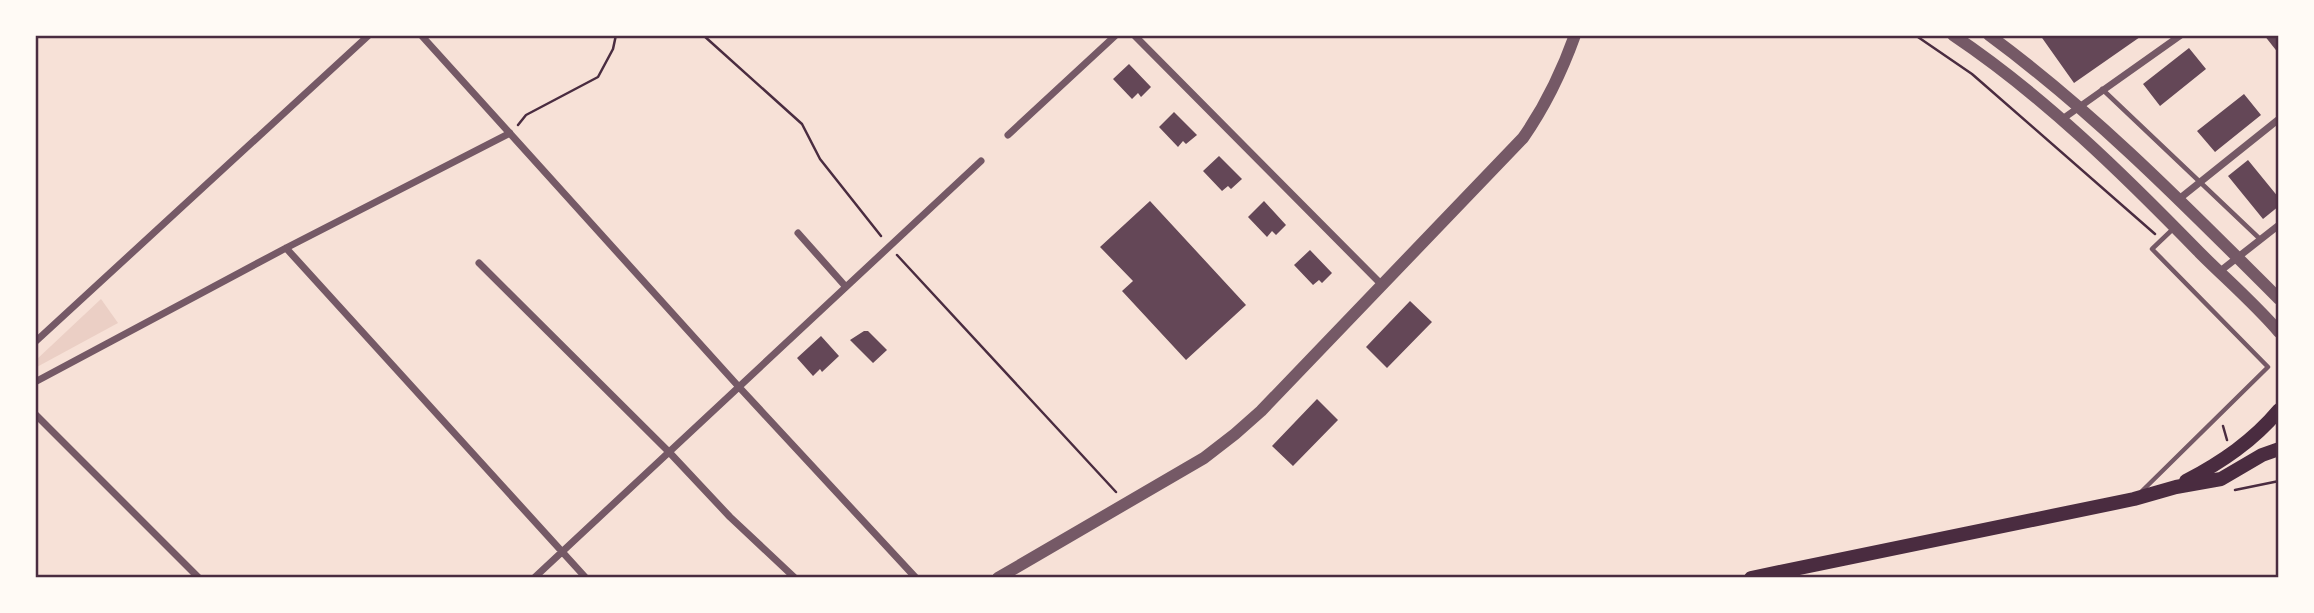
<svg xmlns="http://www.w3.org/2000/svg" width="2314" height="613" viewBox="0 0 2314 613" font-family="'Public Sans',sans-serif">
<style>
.green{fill:#ebcfc5}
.building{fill:#644757}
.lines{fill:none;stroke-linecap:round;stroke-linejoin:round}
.path{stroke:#4a2c40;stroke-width:2.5}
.service{stroke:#755966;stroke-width:4.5}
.minor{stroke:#755966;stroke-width:7}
.tertiary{stroke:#755966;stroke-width:12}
.secondary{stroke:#4a2c40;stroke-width:14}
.neatline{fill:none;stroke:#4a2c40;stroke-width:2.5}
</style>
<rect width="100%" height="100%" fill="#f7e1d7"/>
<path class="green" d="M 101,299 L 118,323 L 35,368 L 35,361 Z"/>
<path class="building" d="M 2040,35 L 2139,35 L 2140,37 L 2074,83 Z
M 2264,35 L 2279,35 L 2279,54 Z
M 2189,48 L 2206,69 L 2160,106 L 2143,84 Z
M 1129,64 L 1151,87 L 1141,97 L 1138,93 L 1132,99 L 1113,79 Z
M 2244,94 L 2261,115 L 2215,152 L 2197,131 Z
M 1174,112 L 1197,135 L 1186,144 L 1183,141 L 1178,147 L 1159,127 Z
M 1219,156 L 1242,179 L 1231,189 L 1228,186 L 1222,191 L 1203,171 Z
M 2248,160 L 2279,198 L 2279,206 L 2263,219 L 2228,176 Z
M 1150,201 L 1246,305 L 1186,360 L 1122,291 L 1133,281 L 1100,247 Z
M 1264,201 L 1286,225 L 1276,235 L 1272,231 L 1267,237 L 1248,217 Z
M 1310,250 L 1332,273 L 1322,283 L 1319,280 L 1313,285 L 1294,265 Z
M 1410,301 L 1432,322 L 1387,368 L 1366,347 Z
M 864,331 L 868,331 L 887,350 L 873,363 L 850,340 Z
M 821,336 L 839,356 L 822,372 L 820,369 L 813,376 L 797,358 Z
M 1317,399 L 1338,420 L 1293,466 L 1272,446 Z"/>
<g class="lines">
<path class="path" d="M 703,35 L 802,124 L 820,159 L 881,236
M 1915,35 L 1972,74 L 2155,234
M 518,125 L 526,115 L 598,77 L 613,49 L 616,35
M 897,255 L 1116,492
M 2223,426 L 2227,440
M 2235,490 L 2279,481"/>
<path class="service" d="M 2102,89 L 2260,239
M 2142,491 L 2268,367 L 2152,249 L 2174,228"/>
<path class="minor" d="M 421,35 L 739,387 L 916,578
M 1134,35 L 1382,285
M 2061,120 L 2181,35
M 1008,135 L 1116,35
M 2179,199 L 2279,119
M 798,233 L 846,287
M 286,248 L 586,578
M 479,263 L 669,452 L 730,517 L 795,578
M 2219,272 L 2279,225
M 35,342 L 369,35
M 35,382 L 286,248 L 510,133
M 35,414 L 199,578
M 534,578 L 981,161"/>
<path class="tertiary" d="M 1953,35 C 2044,96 2124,175 2200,253 C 2226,279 2255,304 2279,332
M 1989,35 C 2095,113 2186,206 2279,299
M 998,578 L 1204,458 L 1235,434 L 1261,411 L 1523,138 C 1546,105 1561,74 1575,35"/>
<path class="secondary" d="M 2186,481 C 2222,462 2253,441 2279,410
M 1751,578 L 2134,499 L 2176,487 L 2221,479 L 2262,455 L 2279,449"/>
</g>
<rect width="2314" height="613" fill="none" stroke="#fffaf5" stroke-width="74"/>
<rect x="37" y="37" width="2240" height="539" class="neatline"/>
</svg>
